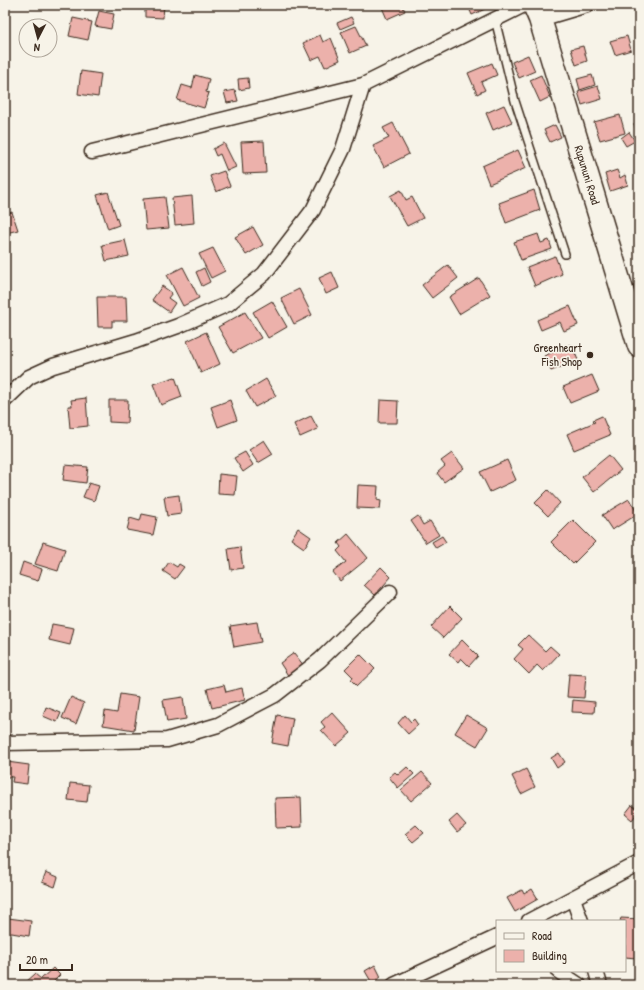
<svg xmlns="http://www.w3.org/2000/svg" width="644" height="990" viewBox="0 0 644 990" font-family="'Patrick Hand',sans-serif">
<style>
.building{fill:#ecb1ab;stroke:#3b2a1e}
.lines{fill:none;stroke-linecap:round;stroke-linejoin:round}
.service-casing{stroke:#3b2a1e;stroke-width:10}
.minor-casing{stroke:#3b2a1e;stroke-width:17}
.primary-casing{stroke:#3b2a1e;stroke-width:25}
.service{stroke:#f7f3e8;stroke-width:7}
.minor{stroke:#f7f3e8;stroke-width:14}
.primary{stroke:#f7f3e8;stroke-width:22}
.poi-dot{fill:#3b2a1e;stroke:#f7f3e8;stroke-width:1.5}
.labels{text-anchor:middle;stroke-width:3.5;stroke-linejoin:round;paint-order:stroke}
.street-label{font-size:12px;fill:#3b2a1e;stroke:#f7f3e8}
.poi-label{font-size:12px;fill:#3b2a1e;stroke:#f7f3e8;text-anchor:end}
</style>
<rect width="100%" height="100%" fill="#f7f3e8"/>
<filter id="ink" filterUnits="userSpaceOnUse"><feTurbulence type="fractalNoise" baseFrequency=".025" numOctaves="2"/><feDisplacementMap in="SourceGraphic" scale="8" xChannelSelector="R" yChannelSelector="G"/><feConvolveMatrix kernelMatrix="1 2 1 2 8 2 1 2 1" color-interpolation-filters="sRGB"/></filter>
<g filter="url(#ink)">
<path class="building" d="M 145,5 L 164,5 L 163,18 L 145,17 Z
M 381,5 L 402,5 L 405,11 L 387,19 Z
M 470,5 L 483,5 L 485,9 L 472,15 L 468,6 Z
M 99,11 L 114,14 L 111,29 L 95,26 Z
M 351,17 L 354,23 L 340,29 L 337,23 Z
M 73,18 L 92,22 L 88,40 L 69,36 Z
M 356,26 L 366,46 L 350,53 L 341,32 Z
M 320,35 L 323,42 L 331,38 L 340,60 L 325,67 L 320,56 L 311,60 L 303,43 Z
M 627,36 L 631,50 L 615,55 L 610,41 Z
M 583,46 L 587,61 L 576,65 L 571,49 Z
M 528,55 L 535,71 L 519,78 L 512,62 Z
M 492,63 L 497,75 L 481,82 L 485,90 L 477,94 L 468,73 Z
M 81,71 L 101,74 L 98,97 L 78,94 Z
M 195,75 L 209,79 L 206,92 L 209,93 L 204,108 L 177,100 L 182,85 L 192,88 Z
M 541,75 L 550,97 L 540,102 L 530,80 Z
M 592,75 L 595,85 L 580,90 L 577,79 Z
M 248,78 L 249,88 L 239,90 L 238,79 Z
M 598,86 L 602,99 L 582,105 L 578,92 Z
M 235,90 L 238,101 L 227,103 L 224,92 Z
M 504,105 L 512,122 L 493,130 L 486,113 Z
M 620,115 L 625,133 L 600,140 L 594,122 Z
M 639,122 L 639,139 L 634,124 Z
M 393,123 L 409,154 L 384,167 L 373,146 L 389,138 L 383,128 Z
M 555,125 L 561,137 L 550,142 L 544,130 Z
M 629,132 L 635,141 L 626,146 L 621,138 Z
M 264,141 L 266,173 L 243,174 L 241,142 Z
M 224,143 L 236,167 L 227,171 L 220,154 L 216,156 L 213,149 Z
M 639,147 L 639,155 L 636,156 L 635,149 Z
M 518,150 L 526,168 L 489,184 L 482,166 Z
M 617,170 L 620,178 L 625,175 L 628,185 L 610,191 L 605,174 Z
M 224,171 L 230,186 L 216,192 L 210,176 Z
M 401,190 L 406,200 L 412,197 L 423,218 L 407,226 L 390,196 Z
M 534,190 L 540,210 L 506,223 L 499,203 Z
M 108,192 L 119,225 L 108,229 L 97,195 Z
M 192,196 L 194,223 L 175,225 L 172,198 Z
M 165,197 L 169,228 L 146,230 L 143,199 Z
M 12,212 L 18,230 L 6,233 L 5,229 L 5,214 Z
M 253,227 L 263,245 L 246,255 L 235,237 Z
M 538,234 L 541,243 L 549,240 L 552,249 L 521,260 L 514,242 Z
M 125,240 L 129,256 L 106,261 L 102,245 Z
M 213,248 L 225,271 L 211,278 L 199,254 Z
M 555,256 L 562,274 L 535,286 L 527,267 Z
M 448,265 L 458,278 L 432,298 L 422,285 Z
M 183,267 L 199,298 L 183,306 L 167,275 Z
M 204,268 L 210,282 L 202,286 L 196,272 Z
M 332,272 L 339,288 L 326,294 L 319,278 Z
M 479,278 L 490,295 L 459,314 L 449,297 Z
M 162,286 L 172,293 L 168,298 L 175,303 L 169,312 L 152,300 Z
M 299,289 L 312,315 L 294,324 L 281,298 Z
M 97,297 L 126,297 L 127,321 L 112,321 L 112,327 L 98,327 Z
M 272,301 L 287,327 L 268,338 L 253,312 Z
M 570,306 L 578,325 L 564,331 L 560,322 L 541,330 L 537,320 Z
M 245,312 L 261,338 L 233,353 L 218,327 Z
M 206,332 L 220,364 L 201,373 L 187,341 Z
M 571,344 L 578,360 L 551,371 L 544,356 Z
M 592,375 L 599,391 L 570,403 L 563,387 Z
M 175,377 L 182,397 L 161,405 L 153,384 Z
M 266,379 L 276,396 L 255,407 L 246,391 Z
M 86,398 L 88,426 L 70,428 L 68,406 L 72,406 L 71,400 Z
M 109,400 L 128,400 L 127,423 L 109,422 Z
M 230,400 L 237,420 L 218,427 L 211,407 Z
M 380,400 L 398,401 L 397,423 L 379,423 Z
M 311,416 L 318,429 L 300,437 L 294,424 Z
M 602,416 L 610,435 L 574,450 L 567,434 L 595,422 L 593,420 Z
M 264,440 L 273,454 L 258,463 L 249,450 Z
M 245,452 L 253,465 L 243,472 L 234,458 Z
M 452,453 L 464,468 L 444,482 L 437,473 L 445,466 L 441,461 Z
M 609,455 L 621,470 L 594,492 L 582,477 Z
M 507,460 L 516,480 L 490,492 L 480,472 Z
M 65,465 L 88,467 L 86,483 L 63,480 Z
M 219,474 L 237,476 L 235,495 L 218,494 Z
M 89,483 L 99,486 L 94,501 L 83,497 Z
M 358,485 L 378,486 L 377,500 L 381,501 L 380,509 L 357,508 Z
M 548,490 L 560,503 L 548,516 L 535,503 Z
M 179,495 L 181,514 L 167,516 L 164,497 Z
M 629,499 L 638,514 L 612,530 L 602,515 Z
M 142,514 L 157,517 L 153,535 L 127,530 L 130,518 L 140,521 Z
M 418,516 L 423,525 L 430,521 L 439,535 L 426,543 L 411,521 Z
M 573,520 L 595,542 L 573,564 L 551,542 Z
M 298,528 L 311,537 L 304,548 L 291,539 Z
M 348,534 L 368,558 L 340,581 L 333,572 L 346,562 L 337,551 L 341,547 L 338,543 Z
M 442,536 L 446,542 L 436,548 L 432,542 Z
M 43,542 L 65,549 L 58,571 L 35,564 Z
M 240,547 L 243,568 L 231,570 L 228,549 Z
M 23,562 L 42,569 L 38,581 L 19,575 Z
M 169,562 L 177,567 L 179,564 L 184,567 L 175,579 L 163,571 Z
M 381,567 L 391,577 L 375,595 L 364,585 Z
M 450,606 L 462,618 L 443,638 L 431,627 Z
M 257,622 L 261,642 L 234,647 L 230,626 Z
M 52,624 L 74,628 L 70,645 L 49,640 Z
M 528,635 L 545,651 L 550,646 L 559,654 L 543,671 L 537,665 L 529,674 L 514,659 L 523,649 L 518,645 Z
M 462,640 L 478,656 L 469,666 L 461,658 L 458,662 L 449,654 Z
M 294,653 L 304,666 L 289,677 L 280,663 Z
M 360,654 L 375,669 L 357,686 L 351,680 L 353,677 L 345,669 Z
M 569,674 L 586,675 L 584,698 L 567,697 Z
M 224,685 L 226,692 L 242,688 L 245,700 L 212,708 L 207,689 Z
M 120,694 L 139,697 L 134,730 L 103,725 L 105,711 L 117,713 Z
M 71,697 L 84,703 L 76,724 L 62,718 Z
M 183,697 L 186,719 L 167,722 L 163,700 Z
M 573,700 L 595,702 L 594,713 L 572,712 Z
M 46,707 L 61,713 L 57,722 L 43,716 Z
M 332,712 L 351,733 L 336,746 L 321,730 L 325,727 L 321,722 Z
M 277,715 L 293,718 L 288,746 L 272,743 Z
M 405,715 L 411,722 L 414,719 L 418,725 L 408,734 L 398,723 Z
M 466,715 L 488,728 L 477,746 L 455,733 Z
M 559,753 L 565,762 L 557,768 L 551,758 Z
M 7,762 L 29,765 L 27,784 L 12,782 L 13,777 L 6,777 Z
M 407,767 L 414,774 L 398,788 L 389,777 L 395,772 L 398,775 Z
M 526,769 L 535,787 L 521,794 L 512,776 Z
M 422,772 L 432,783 L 411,801 L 401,790 Z
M 70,783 L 89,785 L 87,802 L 68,800 Z
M 301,797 L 302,827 L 276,828 L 275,798 Z
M 632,805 L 639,811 L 632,820 L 625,814 Z
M 457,815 L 466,825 L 457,832 L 449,822 Z
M 416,825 L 424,833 L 413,842 L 405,834 Z
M 46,872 L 58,877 L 55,887 L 42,882 Z
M 532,889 L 538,899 L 515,912 L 507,898 L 522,890 L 524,894 Z
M 8,918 L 31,921 L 29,936 L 6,932 Z
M 621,918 L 639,919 L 636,958 L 625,957 L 625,921 L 620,921 Z
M 375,965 L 381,977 L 372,983 L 365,971 Z
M 53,968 L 60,975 L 50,985 L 29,985 L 26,982 L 35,974 L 41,979 Z
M 469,982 L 496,982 L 496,985 L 469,985 Z"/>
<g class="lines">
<g class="service-casing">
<path id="service" d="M 495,19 L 515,101 L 565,254"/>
</g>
<g class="minor-casing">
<path id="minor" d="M 540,19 L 587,5
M 92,152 L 363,85 L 524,5
M 5,400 L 29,377 L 53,366 L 136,341 L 178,326 L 228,304 L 264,274 L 313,210 L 343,149 L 363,85
M 5,743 L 167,740 L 218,725 L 275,695 L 320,660 L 390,592
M 573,898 L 581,921
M 529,921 L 639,863
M 558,971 L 579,985
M 596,971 L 600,985
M 394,985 L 497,937"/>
</g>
<g class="primary-casing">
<path id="primary" d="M 534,5 L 540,19 L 639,346"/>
</g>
<use href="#service" class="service"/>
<use href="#minor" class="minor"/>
<use href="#primary" class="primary"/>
</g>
</g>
<circle class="poi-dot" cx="590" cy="355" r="4"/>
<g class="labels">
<g class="street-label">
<text transform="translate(587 175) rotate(73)" y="4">Rupununi Road</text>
</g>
<g class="poi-label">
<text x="582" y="352">Greenheart<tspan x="582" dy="14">Fish Shop</tspan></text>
</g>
</g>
<rect width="644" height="990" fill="none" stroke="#f7f3e8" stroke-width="20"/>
<rect x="10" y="10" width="624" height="970" fill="none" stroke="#3b2a1e" stroke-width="1.5" filter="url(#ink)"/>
<rect x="496" y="920" width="130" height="52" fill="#f7f3e8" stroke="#aca397"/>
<rect x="504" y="933" width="20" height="6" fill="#f7f3e8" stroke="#aca397"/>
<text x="532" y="940" font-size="12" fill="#3b2a1e">Road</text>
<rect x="504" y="950" width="20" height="12" fill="#ecb1ab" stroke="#aca397"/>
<text x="532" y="960" font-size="12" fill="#3b2a1e">Building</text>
<g transform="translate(38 38) rotate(186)"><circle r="19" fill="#f7f3e8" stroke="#aca397"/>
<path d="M0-3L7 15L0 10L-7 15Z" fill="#3b2a1e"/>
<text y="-6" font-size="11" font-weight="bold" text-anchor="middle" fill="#3b2a1e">N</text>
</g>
<path d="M20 964v6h52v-6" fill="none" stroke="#3b2a1e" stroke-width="2"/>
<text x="26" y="964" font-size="12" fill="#3b2a1e" stroke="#f7f3e8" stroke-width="3" paint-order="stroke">20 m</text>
</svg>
